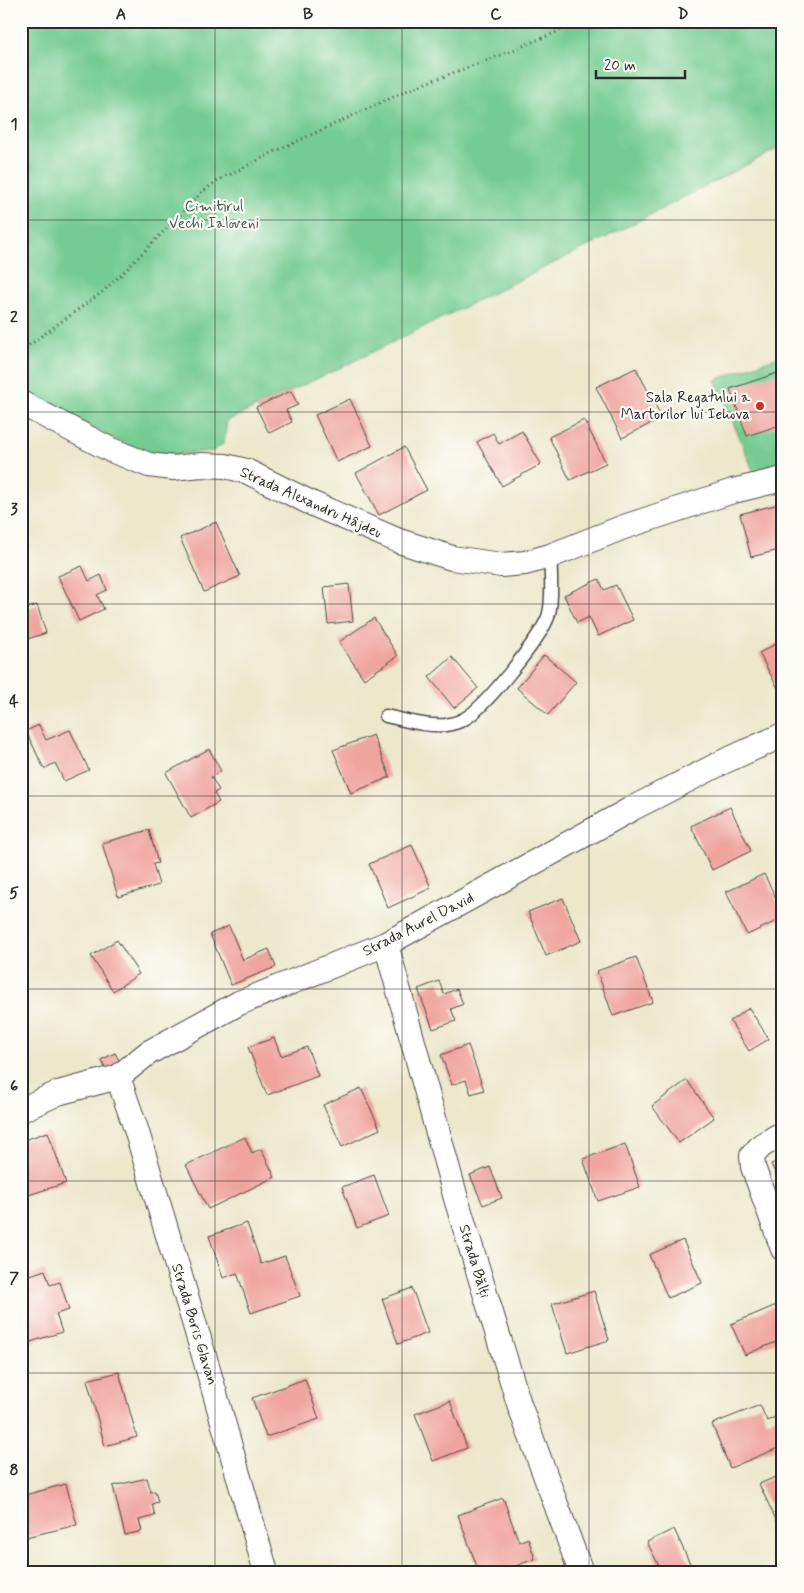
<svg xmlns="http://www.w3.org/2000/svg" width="804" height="1593" viewBox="0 0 804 1593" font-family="Mynerve,sans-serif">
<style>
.green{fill:#74cc92;stroke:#507c5e}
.building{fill:#f0a49f}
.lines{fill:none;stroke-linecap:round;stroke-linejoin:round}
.service-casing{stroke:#484743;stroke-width:15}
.minor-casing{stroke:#484743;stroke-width:26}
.path{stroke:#484743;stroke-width:3;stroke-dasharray:1 4;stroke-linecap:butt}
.service{stroke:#fff;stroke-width:12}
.minor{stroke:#fff;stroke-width:24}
.grid{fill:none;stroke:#2b2b2b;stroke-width:1;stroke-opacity:0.55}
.poi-dot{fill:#c8321e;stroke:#fdfcf7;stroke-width:2}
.labels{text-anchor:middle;stroke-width:4.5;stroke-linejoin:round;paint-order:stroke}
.park-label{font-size:15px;fill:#415b4a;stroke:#fdfcf7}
.poi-label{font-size:15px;fill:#2b2b2b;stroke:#fdfcf7;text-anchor:end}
.street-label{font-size:15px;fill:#2b2b2b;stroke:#fdfcf7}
.neatline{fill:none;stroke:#2b2b2b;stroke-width:2}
.grid-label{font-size:16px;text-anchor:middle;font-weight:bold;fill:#2b2b2b}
</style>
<rect width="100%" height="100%" fill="#fdfcf7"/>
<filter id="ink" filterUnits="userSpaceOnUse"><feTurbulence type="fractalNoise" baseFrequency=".02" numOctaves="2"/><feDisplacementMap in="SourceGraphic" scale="10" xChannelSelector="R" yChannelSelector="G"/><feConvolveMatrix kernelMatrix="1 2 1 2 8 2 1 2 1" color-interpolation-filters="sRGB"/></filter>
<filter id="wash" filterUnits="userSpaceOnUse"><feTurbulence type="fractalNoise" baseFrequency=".0096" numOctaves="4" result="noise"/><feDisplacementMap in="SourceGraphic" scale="20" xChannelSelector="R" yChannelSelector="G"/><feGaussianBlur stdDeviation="1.12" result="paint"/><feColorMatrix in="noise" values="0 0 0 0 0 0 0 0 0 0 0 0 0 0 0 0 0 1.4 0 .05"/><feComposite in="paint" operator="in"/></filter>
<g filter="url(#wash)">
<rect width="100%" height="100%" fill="#ede7cc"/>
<path class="green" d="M 21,21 L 769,21 L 783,56 L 783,146 L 615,233 L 344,366 L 227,421 L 224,443 L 213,451 L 154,456 L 131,447 L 21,392 Z
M 783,355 L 783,469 L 756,477 L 715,380 Z"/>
<g id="blocks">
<path class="building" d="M 783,286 L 783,304 L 775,290 Z
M 636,368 L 662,418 L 622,438 L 596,387 Z
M 783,371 L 783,424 L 747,436 L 730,389 Z
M 291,391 L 298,405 L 286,410 L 292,422 L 269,433 L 256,407 Z
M 350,399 L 372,446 L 337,462 L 315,415 Z
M 584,420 L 606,463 L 570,480 L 549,437 Z
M 522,431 L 541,464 L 502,486 L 477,442 L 493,433 L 499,444 Z
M 404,447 L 427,490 L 379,515 L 356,473 Z
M 783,503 L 783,549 L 751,557 L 740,514 Z
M 216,522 L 240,576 L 204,592 L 180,538 Z
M 82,566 L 89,581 L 101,575 L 107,590 L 97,595 L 104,609 L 79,621 L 58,576 Z
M 599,579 L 604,590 L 616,585 L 633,620 L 598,636 L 589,617 L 577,623 L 564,595 Z
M 349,584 L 353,621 L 328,624 L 324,587 Z
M 37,605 L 46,633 L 21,641 L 21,610 Z
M 374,618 L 398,656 L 364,679 L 339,642 Z
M 783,640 L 783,693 L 781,694 L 759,653 Z
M 544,655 L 576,682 L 548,715 L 517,688 Z
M 452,657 L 478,688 L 454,708 L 429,677 Z
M 39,725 L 46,740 L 70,730 L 89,770 L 64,781 L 55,763 L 44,769 L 26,731 Z
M 373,735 L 390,777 L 351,793 L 333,750 Z
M 209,749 L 221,771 L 211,777 L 219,790 L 214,793 L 219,802 L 191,818 L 166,773 Z
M 730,807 L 751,851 L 712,870 L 691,826 Z
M 149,830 L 158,863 L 153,864 L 159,885 L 118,897 L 102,843 Z
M 412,845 L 431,888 L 388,908 L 369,864 Z
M 764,874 L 783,912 L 783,918 L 747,935 L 726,892 Z
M 563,898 L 581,941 L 546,956 L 528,912 Z
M 229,926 L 243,960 L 269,949 L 276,967 L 231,985 L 210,934 Z
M 117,940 L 139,974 L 113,991 L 91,956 Z
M 636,957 L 653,1002 L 613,1016 L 597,971 Z
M 439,981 L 444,994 L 457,989 L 463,1004 L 451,1009 L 456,1021 L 433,1029 L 418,989 Z
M 749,1008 L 769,1039 L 749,1051 L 730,1021 Z
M 274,1038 L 281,1056 L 307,1047 L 318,1076 L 267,1095 L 248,1047 Z
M 468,1045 L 484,1090 L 471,1094 L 466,1080 L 452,1085 L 441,1055 Z
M 115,1053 L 121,1064 L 107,1071 L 101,1060 Z
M 687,1080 L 714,1118 L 679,1143 L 652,1106 Z
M 361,1088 L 380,1129 L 342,1147 L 323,1105 Z
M 48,1132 L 66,1183 L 25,1196 L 21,1184 L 21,1141 Z
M 245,1137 L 252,1153 L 261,1149 L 275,1177 L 208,1209 L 186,1165 Z
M 625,1144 L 640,1187 L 598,1201 L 583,1159 Z
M 783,1159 L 783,1190 L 771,1164 Z
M 490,1167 L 502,1198 L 483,1205 L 470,1175 Z
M 374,1175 L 389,1216 L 357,1228 L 342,1187 Z
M 247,1223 L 261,1264 L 285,1256 L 300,1296 L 251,1313 L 237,1273 L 223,1278 L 209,1236 Z
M 683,1240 L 702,1283 L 668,1298 L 649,1255 Z
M 45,1270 L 50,1285 L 60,1282 L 69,1310 L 56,1314 L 62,1332 L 21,1345 L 21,1278 Z
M 412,1288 L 428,1333 L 398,1344 L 382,1299 Z
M 594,1291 L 609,1340 L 567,1353 L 552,1304 Z
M 779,1304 L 783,1313 L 783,1339 L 745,1355 L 731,1324 Z
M 119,1372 L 137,1437 L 105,1446 L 87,1380 Z
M 305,1379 L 319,1419 L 266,1437 L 252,1398 Z
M 450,1401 L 467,1448 L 433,1461 L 415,1414 Z
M 760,1405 L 767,1421 L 775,1417 L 783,1435 L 783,1446 L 730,1468 L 712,1424 Z
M 783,1474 L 783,1521 L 778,1524 L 759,1484 Z
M 147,1478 L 151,1492 L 155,1491 L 158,1502 L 152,1504 L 155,1516 L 139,1520 L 142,1531 L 125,1535 L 113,1486 Z
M 66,1484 L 77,1525 L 22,1538 L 21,1496 Z
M 503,1498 L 519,1542 L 528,1538 L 535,1559 L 498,1572 L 479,1572 L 458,1515 Z
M 674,1529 L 693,1570 L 689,1572 L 662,1572 L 647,1542 Z"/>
</g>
</g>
<g filter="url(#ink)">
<use href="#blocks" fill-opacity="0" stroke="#484743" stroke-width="1"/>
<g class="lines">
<g class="service-casing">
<path id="service" d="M 386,716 C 405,720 426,727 446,725 C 452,724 459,722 464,719 C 483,710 541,637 548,617 C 553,603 551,571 550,556"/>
</g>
<g class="minor-casing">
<path id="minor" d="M 21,403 L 111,450 L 149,465 L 173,468 L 201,465 L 225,466 L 246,471 L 313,504 L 399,541 L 452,558 L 501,565 L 525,563 L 550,556 L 624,527 L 733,491 L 783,479
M 386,944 L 457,1202 L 520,1407 L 581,1572
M 118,1077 L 136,1129 L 205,1359 L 266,1572
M 21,1110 L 58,1093 L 118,1077 L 148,1053 L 239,1003 L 386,944 L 633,808 L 723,762 L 783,735
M 783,1133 L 761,1146 L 752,1156 L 753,1167 L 783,1249"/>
</g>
<path class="path" d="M 775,21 L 783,40
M 21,351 L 101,293 L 125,271 L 201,193 L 217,181 L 276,151 L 415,87 L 501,55 L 583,21"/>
<use href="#service" class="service"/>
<use href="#minor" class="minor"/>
</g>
</g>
<path class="grid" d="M 215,21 L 215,1572M 402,21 L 402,1572M 589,21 L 589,1572M 21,220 L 783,220M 21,412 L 783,412M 21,604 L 783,604M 21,796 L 783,796M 21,989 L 783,989M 21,1181 L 783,1181M 21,1373 L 783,1373"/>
<circle class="poi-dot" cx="760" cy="406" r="5"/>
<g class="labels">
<g class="park-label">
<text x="214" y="211">Cimitirul<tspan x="214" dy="17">Vechi Ialoveni</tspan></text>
</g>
<g class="poi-label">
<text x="750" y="402">Sala Regatului a<tspan x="750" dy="17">Martorilor lui Iehova</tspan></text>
</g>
<g class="street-label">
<text transform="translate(311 502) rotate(24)" y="5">Strada Alexandru Hâjdeu</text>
<text transform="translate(418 924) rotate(-27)" y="5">Strada Aurel David</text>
<text transform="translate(475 1261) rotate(73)" y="5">Strada Bălți</text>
<text transform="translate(195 1324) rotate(73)" y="5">Strada Boris Glavan</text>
</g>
</g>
<rect width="804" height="1593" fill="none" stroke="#fdfcf7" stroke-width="55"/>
<path d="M596 70v8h89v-8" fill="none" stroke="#2b2b2b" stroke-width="2.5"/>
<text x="604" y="70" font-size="15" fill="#2b2b2b" stroke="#fdfcf7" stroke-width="4" paint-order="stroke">20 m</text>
<rect x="28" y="28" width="748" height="1538" class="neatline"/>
<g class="grid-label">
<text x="121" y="19">A</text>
<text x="308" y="19">B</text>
<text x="496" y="19">C</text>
<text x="683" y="19">D</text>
<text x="14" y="129">1</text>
<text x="14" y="322">2</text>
<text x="14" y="514">3</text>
<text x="14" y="706">4</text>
<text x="14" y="898">5</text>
<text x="14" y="1091">6</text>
<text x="14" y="1283">7</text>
<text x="14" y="1475">8</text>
</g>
</svg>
